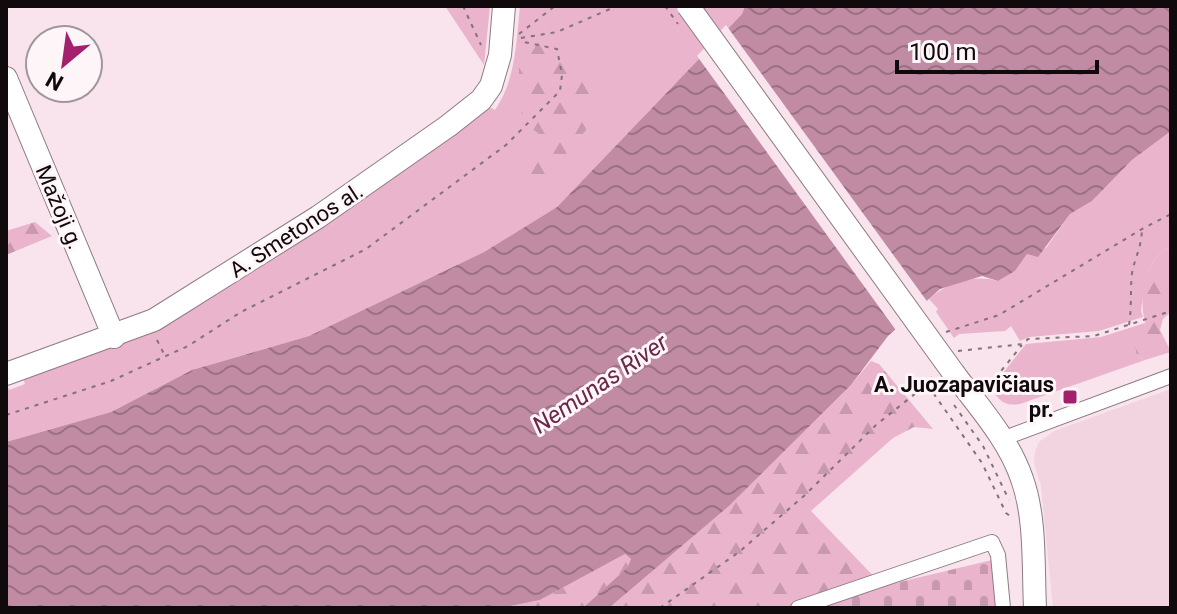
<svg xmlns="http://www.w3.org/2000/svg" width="1177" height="614" viewBox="0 0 1177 614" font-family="Roboto,sans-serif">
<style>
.built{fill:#f1d4e0}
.grass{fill:#eab4cc}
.forest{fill:url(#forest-firs)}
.cemetery{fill:url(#cemetery-stones)}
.water{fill:url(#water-waves)}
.pier{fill:#f9e4ed}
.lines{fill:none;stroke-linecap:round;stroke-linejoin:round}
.street-casing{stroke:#8d7a82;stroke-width:16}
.secondary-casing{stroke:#8d7a82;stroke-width:24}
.path{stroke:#807379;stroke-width:2;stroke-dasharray:4 6;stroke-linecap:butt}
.street{stroke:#fff;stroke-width:14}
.secondary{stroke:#fff;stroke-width:22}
.secondary-bridge-casing{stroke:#8d7a82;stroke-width:24;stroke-linecap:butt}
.path-bridge{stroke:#807379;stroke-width:2;stroke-dasharray:4 6;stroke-linecap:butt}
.secondary-bridge{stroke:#fff;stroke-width:22}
.poi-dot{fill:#a41f6c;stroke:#fef5f9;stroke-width:3}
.labels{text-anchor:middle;stroke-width:6;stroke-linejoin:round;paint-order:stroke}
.street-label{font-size:22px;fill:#100a0d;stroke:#fef5f9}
.poi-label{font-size:22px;font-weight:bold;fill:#100a0d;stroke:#fef5f9;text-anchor:end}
.water-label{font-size:24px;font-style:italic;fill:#692749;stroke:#fef5f9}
</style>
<defs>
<pattern id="forest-firs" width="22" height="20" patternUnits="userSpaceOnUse" patternTransform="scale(2)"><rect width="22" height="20" fill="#eab4cc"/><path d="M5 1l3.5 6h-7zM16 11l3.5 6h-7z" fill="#c899ae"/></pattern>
<pattern id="cemetery-stones" width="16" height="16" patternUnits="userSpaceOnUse" patternTransform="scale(2)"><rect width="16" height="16" fill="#eab4cc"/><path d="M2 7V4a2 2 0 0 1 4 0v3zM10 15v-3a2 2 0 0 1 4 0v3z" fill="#c899ae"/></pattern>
<pattern id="water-waves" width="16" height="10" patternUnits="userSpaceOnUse" patternTransform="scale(2)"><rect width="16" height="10" fill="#c18ba3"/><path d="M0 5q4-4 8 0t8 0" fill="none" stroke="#9b7083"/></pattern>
</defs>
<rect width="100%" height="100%" fill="#f9e4ed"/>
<path class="built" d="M 1171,389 L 1171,608 L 1053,608 L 1041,486 L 1034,463 L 1035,452 L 1039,442 L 1054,431 Z"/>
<path class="grass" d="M 445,6 L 490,6 L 484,65 Z
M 520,6 L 745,6 L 742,14 L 557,207 L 484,252 L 309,336 L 192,370 L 111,412 L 6,442 L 6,382 L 9,390 L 25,384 L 22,376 L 102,350 L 488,106 L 495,110 C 516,79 516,43 520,6 Z
M 1171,131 L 1171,247 C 1145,258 1145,286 1141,311 L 1143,317 L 1099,331 L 1029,337 L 1020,341 L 1011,326 L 1005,331 L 959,334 L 954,338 L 936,312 L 938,309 L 929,299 C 947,282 975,274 998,281 L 1015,271 L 1027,254 L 1046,248 L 1070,214 L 1092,201 L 1132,160 Z
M 1145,323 L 1146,326 L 1137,356 L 1145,360 L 1020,404 C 1002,407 997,398 988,384 L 1003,373 L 1026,344 L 1101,337 Z"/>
<path class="forest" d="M 541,40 L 554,40 L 586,62 L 592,100 L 586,130 L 544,181 L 528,187 L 512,176 L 539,134 L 520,119 L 525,99 L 519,74 L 519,59 Z
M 35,222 L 52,236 L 6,255 L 6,231 Z
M 1171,247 L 1171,312 L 1163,319 L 1160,330 L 1171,352 L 1145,360 L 1137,356 L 1134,341 L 1146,326 C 1138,301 1143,258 1171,247 Z
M 871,361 L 879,364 L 933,429 L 914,427 L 893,438 L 811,511 L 883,586 L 814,608 L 609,608 L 729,506 L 851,385 Z
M 625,554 L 631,559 L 629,567 L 583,608 L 500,608 L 540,600 Z"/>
<path class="cemetery" d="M 992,560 L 996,608 L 814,608 L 883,586 Z"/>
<path class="water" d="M 745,6 L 1171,6 L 1171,131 L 1132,160 L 1092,201 L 1070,214 L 1038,257 L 1027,254 L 1015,271 L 998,281 L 982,276 L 940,289 L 888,336 L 851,385 L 729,506 L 609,608 L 583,608 L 628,567 L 631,559 L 625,554 L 540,600 L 500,608 L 6,608 L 6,442 L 111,412 L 192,370 L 309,336 L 484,252 L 557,207 L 742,14 Z"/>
<path class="pier" d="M 726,25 L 929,304 L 898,333 L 697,56 Z"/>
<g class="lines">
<g class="street-casing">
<path id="street" d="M 1002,439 L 1171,376
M 798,608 L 992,542 L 998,555 L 1003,608"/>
</g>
<g class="secondary-casing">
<path id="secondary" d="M 6,78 L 114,337
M 6,374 L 154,320 L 318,217 L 448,126 L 481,100 L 491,86 L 500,55 L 504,6
M 955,375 C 979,407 1009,440 1022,479 C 1036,518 1033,566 1035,608"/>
</g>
<path class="path" d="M 463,6 L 481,45
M 519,34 L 555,6
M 521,38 L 557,32 L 617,6
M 6,215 L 7,215
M 1129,325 C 1132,307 1130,290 1132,273 C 1135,257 1141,249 1142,230
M 946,332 L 999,315 L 1142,229 L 1171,214
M 157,340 L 165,356
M 958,351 L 1023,344 L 1028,339 L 1094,336 L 1171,311
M 932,377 L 927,384 L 982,463 L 1006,513 L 1010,516 L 1012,513
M 986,383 L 997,376 L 1022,345
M 954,405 L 983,446 L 1009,500
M 6,415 L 111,381 L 157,360 L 188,346 L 241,312 L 366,249 L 506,145 L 560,91 L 562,75 L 557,49 L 519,41
M 660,608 L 739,552 L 805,495 L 876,425 L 926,385"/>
<use href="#street" class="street"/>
<use href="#secondary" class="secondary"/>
<g class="secondary-bridge-casing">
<path id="secondary-bridge" d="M 688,6 L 955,375"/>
</g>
<path class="path-bridge" d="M 665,6 L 678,24"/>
<use href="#secondary-bridge" class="secondary-bridge"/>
</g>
<rect class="poi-dot" x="1062" y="389" width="16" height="16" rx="4"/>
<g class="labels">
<g class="street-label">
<text transform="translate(60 207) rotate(67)" y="8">Mažoji g.</text>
<text transform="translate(296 230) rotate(-33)" y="8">A. Smetonos al.</text>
</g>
<g class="poi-label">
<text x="1054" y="392">A. Juozapavičiaus<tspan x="1054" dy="25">pr.</tspan></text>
</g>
<g class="water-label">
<text transform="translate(600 384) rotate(-34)" y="8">Nemunas River</text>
</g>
</g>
<rect width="1177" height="614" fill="none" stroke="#100a0d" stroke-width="16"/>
<g transform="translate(64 64) rotate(209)"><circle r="38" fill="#fef5f9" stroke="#9f979b" stroke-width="2"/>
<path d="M0-6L14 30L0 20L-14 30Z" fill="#a41f6c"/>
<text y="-12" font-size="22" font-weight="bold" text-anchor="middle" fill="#100a0d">N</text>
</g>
<path d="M897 60v12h200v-12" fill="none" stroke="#100a0d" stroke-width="4"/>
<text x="909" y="60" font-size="24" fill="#100a0d" stroke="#fef5f9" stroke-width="6" paint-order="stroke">100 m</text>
</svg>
